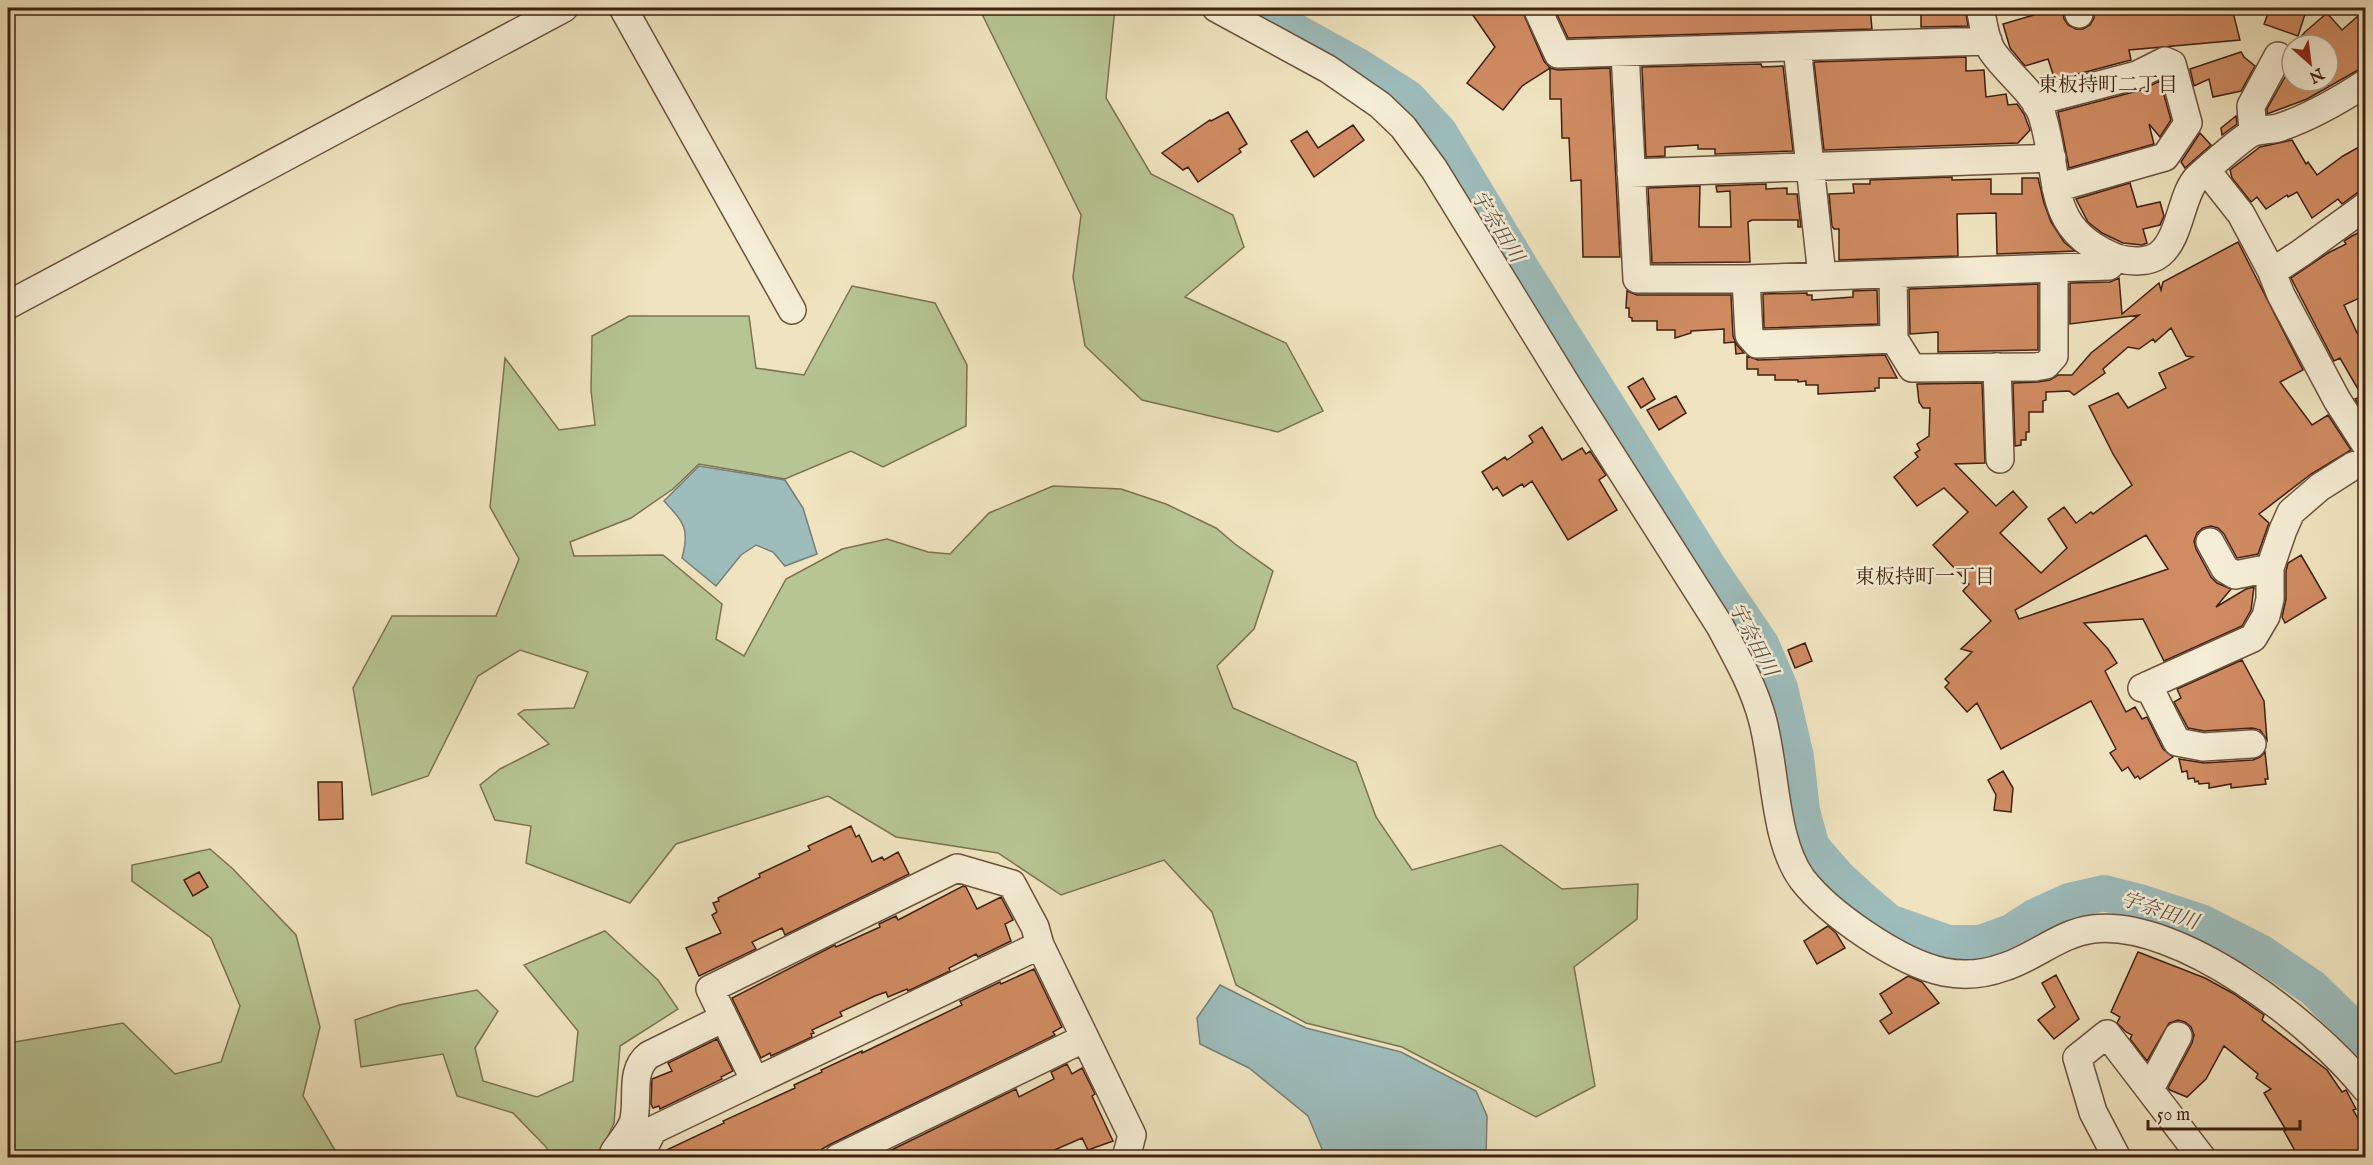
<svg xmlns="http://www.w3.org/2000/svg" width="2373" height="1165" viewBox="0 0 2373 1165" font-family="'IM FELL English','Noto Serif JP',serif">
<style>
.green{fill:#b7c493;stroke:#7c7252;stroke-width:1.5}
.water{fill:#9dbcbb;stroke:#787e77;stroke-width:1.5}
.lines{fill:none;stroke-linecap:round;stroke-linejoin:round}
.river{stroke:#9dbcbb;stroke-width:36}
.building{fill:#d08b62;stroke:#402011;stroke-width:1.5;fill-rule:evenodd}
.minor-casing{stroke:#6c513c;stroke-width:30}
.minor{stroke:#f5edd5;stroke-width:27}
.labels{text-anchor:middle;stroke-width:5;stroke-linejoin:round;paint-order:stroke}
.neighbourhood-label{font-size:20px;fill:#402011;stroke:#f5edd5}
.water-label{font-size:20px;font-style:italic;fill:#5c4f44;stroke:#f5edd5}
</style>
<rect width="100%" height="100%" fill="#efe4bf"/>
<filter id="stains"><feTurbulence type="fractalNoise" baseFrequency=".00333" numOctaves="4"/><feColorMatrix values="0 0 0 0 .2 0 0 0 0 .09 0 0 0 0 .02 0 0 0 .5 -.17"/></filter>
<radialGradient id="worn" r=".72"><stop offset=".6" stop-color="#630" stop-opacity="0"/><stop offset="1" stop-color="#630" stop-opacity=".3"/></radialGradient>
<path class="green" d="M 979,8 L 1115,8 L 1106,98 L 1151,174 L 1233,215 L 1244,247 L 1185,297 L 1286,343 L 1323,411 L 1278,432 L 1142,400 L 1085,346 L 1073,277 L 1081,215 Z
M 852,286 L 935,303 L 967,365 L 966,426 L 883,467 L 851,451 L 785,479 L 699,464 L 673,489 L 631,518 L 570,542 L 574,556 L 663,555 L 722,604 L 716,639 L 744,656 L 786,579 L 842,549 L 887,539 L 928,552 L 950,554 L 989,513 L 1053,486 L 1121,489 L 1166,504 L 1216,528 L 1235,544 L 1273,571 L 1254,629 L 1217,666 L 1233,708 L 1356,762 L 1376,817 L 1412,870 L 1501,845 L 1562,889 L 1638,884 L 1637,919 L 1574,967 L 1595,1086 L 1536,1117 L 1402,1047 L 1306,1023 L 1236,985 L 1212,912 L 1164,860 L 1061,895 L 998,853 L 896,837 L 828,796 L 676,844 L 630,903 L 526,863 L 531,826 L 495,820 L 480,785 L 500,769 L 549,744 L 518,714 L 524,710 L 574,708 L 588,672 L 520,650 L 478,676 L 428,776 L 372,795 L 353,688 L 392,616 L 496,616 L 519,559 L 490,507 L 505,358 L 559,430 L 595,425 L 591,390 L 592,336 L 629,316 L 749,316 L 756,368 L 804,375 Z
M 210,849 L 233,869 L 296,935 L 320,1027 L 303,1096 L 339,1157 L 396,1154 L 401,1157 L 8,1157 L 8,1047 L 15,1042 L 123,1023 L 175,1074 L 221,1062 L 240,1006 L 211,938 L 132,881 L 132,865 Z
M 605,931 L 658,980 L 678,1009 L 620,1046 L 614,1123 L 598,1158 L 546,1157 L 547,1148 L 513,1113 L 457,1096 L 443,1054 L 361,1067 L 355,1020 L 399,1005 L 477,990 L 498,1011 L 475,1048 L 483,1081 L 537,1097 L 573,1081 L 578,1031 L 524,965 Z"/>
<path class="water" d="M 699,466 L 785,480 L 803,508 L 817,554 L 785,566 L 773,552 L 756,545 L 741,555 L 716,586 L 682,558 C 690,528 684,523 664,501 Z
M 1220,985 L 1306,1028 L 1401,1052 L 1476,1091 L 1487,1116 L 1486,1157 L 1323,1157 L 1324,1154 L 1308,1116 L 1249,1068 L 1200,1044 L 1197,1018 Z"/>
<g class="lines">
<path class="river" d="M 1253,8 L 1358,66 L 1408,98 L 1440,133 L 1523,271 L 1710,569 L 1761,644 L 1780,688 L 1796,757 L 1802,811 L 1812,847 L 1838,877 L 1863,900 L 1889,922 L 1948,943 L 1981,943 L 2011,932 L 2034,917 L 2069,901 L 2104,893 L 2143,903 L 2201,922 L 2260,952 L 2313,988 L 2366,1040"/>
</g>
<path class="building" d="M 1468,8 L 1521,8 L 1544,61 L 1550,68 L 1558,70 L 1610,68 L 1620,257 L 1583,257 L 1581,180 L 1571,181 L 1569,138 L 1562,138 L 1561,99 L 1550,99 L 1550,68 L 1522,86 L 1503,110 L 1467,83 L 1495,47 Z
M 1554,8 L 1870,8 L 1872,29 L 1568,38 Z
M 1921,8 L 1965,8 L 1968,26 L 1921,27 Z
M 2032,8 L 2062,8 L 2064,19 L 2068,25 L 2076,29 L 2083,29 L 2090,25 L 2094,18 L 2094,8 L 2232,8 L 2240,40 L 2129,50 L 2131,60 L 2055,80 L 2048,59 L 2025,66 L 2010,48 L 2003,24 L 2034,15 Z
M 2270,8 L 2307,8 L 2298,36 L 2264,24 Z
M 2366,9 L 2366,67 L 2358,70 L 2307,99 L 2267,114 L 2267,109 L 2285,77 L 2292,71 L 2292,81 L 2325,81 L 2328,86 L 2328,45 L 2294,45 L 2305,32 L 2327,13 L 2342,30 Z
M 2241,52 L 2244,57 L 2255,66 L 2241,91 L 2213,97 L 2209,79 L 2194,86 L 2190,69 Z
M 1966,57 L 1966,71 L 1984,70 L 1986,97 L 2006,94 L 2008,105 L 2017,104 L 2024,114 L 2030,130 L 2018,143 L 1824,150 L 1814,62 Z
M 1761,64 L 1762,67 L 1783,66 L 1793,151 L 1715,154 L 1715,149 L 1698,149 L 1698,145 L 1665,147 L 1665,156 L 1646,157 L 1642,67 Z
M 2160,81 L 2171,120 L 2160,137 L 2149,124 L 2154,144 L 2069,168 L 2058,112 L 2141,90 Z
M 1228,112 L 1247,144 L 1239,149 L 1241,152 L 1198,182 L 1188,167 L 1183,170 L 1162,153 L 1210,120 L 1211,121 Z
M 2236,116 L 2237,124 L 2222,135 L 2221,128 Z
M 1353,125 L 1364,140 L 1314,177 L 1291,141 L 1307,131 L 1318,148 Z
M 2200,133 L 2211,145 L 2185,168 L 2181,162 Z
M 2292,140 L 2306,164 L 2308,162 L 2317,175 L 2343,156 L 2366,143 L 2366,190 L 2357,193 L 2342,204 L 2338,199 L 2312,218 L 2297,192 L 2288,197 L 2287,195 L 2266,209 L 2257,197 L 2251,202 L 2232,178 L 2230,170 L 2260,147 Z
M 1952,177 L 1952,180 L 1991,179 L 1991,194 L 2022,194 L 2022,178 L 2038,178 L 2044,203 L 2051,222 L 2064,242 L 2075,251 L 1997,254 L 1996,213 L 1957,214 L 1958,256 L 1839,260 L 1839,229 L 1834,229 L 1832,226 L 1829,194 L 1854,193 L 1853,184 L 1870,184 L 1870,180 Z
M 2130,183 L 2137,207 L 2160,202 L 2164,216 L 2160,225 L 2143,229 L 2147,243 L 2142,245 L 2123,243 L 2102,233 L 2088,222 L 2076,199 Z
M 1766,184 L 1766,189 L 1787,188 L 1787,194 L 1797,194 L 1801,227 L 1798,227 L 1798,220 L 1752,220 L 1748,222 L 1750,262 L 1652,263 L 1648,188 L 1700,186 L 1699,227 L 1731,227 L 1730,191 L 1717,192 L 1716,186 Z
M 2366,229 L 2366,295 L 2344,305 L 2366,352 L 2366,415 L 2355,399 L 2362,396 L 2340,358 L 2334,361 L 2291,278 L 2328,253 L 2346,244 L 2344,241 L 2352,236 Z
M 2238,242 L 2303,370 L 2280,382 L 2312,425 L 2328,415 L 2351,450 L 2311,474 L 2259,514 L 2269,523 L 2258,554 L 2237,558 L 2224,534 L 2218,528 L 2211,526 L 2203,528 L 2197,533 L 2194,541 L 2196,549 L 2211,577 L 2217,583 L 2231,589 L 2216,607 L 2246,589 L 2254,587 L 2251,610 L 2242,626 L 2164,661 L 2143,619 L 2084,623 L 2108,649 L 2117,663 L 2105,671 L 2126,712 L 2135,707 L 2142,719 L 2147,717 L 2163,749 L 2173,757 L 2140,779 L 2138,776 L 2135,778 L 2128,767 L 2122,771 L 2110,753 L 2116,749 L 2091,701 L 2001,749 L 1977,703 L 1967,712 L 1945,687 L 1949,683 L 1945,679 L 1972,652 L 1961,649 L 1991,621 L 1963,591 L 1969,584 L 1933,545 L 1968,512 L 1944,488 L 1917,506 L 1894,477 L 1918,457 L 1915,453 L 1920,450 L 1917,444 L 1929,436 L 1930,408 L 1923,408 L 1919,402 L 1917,384 L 1982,383 L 1985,463 L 1955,464 L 1996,506 L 2013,491 L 2027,507 L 2000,533 L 2041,573 L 2067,548 L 2048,519 L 2064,507 L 2076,523 L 2091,512 L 2093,514 L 2132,485 L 2113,454 L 2089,406 L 2118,393 L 2128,408 L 2166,388 L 2159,373 L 2193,357 L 2186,356 L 2171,328 L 2155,342 L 2153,339 L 2139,349 L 2128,347 L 2103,369 L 2105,373 L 2074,395 L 2069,391 L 2046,392 L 2046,400 L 2043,401 L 2043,412 L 2029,412 L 2029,432 L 2026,432 L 2026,440 L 2021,440 L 2021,445 L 2015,446 L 2013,383 L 2038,382 L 2050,380 L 2058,375 L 2072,375 L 2091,353 L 2139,315 L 2070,324 L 2070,283 L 2110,282 L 2119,278 L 2122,314 L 2159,283 L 2161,290 L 2163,282 ZM 2146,535 L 2168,569 L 2019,619 L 2015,610 Z
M 2038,284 L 2038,350 L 1938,352 L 1938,332 L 1910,334 L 1909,289 Z
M 1877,290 L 1878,324 L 1764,328 L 1763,294 L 1807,293 L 1807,295 L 1812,295 L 1812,300 L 1853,297 L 1853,291 Z
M 1627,291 L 1637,295 L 1731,295 L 1733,336 L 1737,345 L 1744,353 L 1736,354 L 1735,342 L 1724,343 L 1724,329 L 1691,331 L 1691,333 L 1675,338 L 1675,330 L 1657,330 L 1657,321 L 1632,321 L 1632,318 L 1629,317 L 1629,308 L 1626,308 Z
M 1885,355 L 1897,378 L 1879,378 L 1879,388 L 1875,388 L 1875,391 L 1818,394 L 1818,385 L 1806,385 L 1806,381 L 1798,382 L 1798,380 L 1775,380 L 1775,375 L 1758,375 L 1758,369 L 1747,369 L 1747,356 L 1758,360 Z
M 1643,378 L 1655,399 L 1641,408 L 1628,387 Z
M 1676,396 L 1686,413 L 1659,430 L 1647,410 Z
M 1542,427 L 1562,460 L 1582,448 L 1586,454 L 1590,451 L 1606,475 L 1599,480 L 1617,510 L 1568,540 L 1532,481 L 1524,487 L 1522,484 L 1503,496 L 1497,487 L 1493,490 L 1482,472 L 1505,457 L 1507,460 L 1533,442 L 1529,436 Z
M 2301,555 L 2326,598 L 2285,623 L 2282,617 L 2286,599 L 2286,571 L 2288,563 Z
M 1805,643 L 1812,661 L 1795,668 L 1788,650 Z
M 2242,660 L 2264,701 L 2267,740 L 2260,730 L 2252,728 L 2204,731 L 2188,728 L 2174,702 L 2181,698 L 2177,689 Z
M 2265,752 L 2268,779 L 2265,779 L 2266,784 L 2231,788 L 2231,784 L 2209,788 L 2209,783 L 2199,784 L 2198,781 L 2195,782 L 2194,778 L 2188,779 L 2187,771 L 2182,772 L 2179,759 L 2204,763 L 2253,760 L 2260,757 Z
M 2003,771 L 2013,788 L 2011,812 L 1994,810 L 1996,795 L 1988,780 Z
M 318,782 L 342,782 L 343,819 L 319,820 Z
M 851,826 L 856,837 L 859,835 L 872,862 L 882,857 L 884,860 L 898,852 L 909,874 L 785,935 L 782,928 L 752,942 L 756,949 L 699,976 L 686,948 L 721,933 L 712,915 L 717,912 L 713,903 L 719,901 L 718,898 L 760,877 L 759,874 L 810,850 L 808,846 Z
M 199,872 L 208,887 L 193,896 L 184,880 Z
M 963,886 L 966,887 L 977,909 L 1001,897 L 1013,920 L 1005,924 L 1011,941 L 978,957 L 976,954 L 949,968 L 950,971 L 908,991 L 907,989 L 888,997 L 886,992 L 875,996 L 840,1012 L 842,1016 L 812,1030 L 814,1033 L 811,1034 L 812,1037 L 771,1056 L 770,1053 L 761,1058 L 732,998 L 835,945 L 836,947 L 880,927 L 879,924 L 896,916 L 898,920 L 900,919 Z
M 1828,926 L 1836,933 L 1845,948 L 1817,964 L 1804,941 Z
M 2138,952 L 2205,978 L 2234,994 L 2264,1015 L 2262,1020 L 2327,1070 L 2342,1092 L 2346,1090 L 2356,1109 L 2353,1110 L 2366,1132 L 2366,1158 L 2299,1158 L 2284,1131 L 2286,1130 L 2264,1093 L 2271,1089 L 2256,1078 L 2258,1074 L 2224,1046 L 2206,1079 L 2187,1097 L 2170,1090 L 2168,1088 L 2192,1043 L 2194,1035 L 2191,1027 L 2185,1022 L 2178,1020 L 2169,1023 L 2147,1061 L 2130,1039 L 2132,1035 L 2126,1032 L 2117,1023 L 2120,1017 L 2111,1012 Z
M 1034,969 L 1062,1027 L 1053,1032 L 1055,1035 L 831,1144 L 822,1149 L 824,1152 L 813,1158 L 656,1158 L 658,1154 L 724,1123 L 723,1121 L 795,1088 L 794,1085 L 822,1072 L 821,1070 L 862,1051 L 862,1053 L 962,1005 L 960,1001 L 1000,982 L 1001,984 Z
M 2056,975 L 2079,1019 L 2054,1039 L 2038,1020 L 2055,1007 L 2042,983 Z
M 1908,976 L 1922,982 L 1939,1003 L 1889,1034 L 1880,1021 L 1892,1013 L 1880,994 Z
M 717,1039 L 733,1071 L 721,1077 L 722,1079 L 660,1109 L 659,1106 L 653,1108 L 651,1104 L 652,1079 L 672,1071 L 668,1063 Z
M 1067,1064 L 1072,1074 L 1082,1068 L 1095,1094 L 1092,1096 L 1113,1141 L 1088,1150 L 1082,1138 L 1036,1158 L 875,1158 L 1016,1089 L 1019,1097 L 1054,1079 L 1051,1072 Z"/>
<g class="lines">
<g class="minor-casing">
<path id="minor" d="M 623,8 L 792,310
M 1216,8 L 1328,69 L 1380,105 L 1403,127 L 1434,169 L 1570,390 L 1720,626 C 1736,656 1753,685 1762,718 C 1776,767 1773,839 1802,879 C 1829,914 1900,963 1944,972 C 1964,976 1985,974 2004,967 C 2034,958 2060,933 2093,929 C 2180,919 2314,1024 2366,1089
M 1537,8 L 1558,54 L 1988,41
M 1980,8 C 1983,21 1985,40 1992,51 C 2006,72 2034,92 2042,115 C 2062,178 2042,229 2117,258 C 2130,262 2149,263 2160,254 C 2181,237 2181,193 2198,177 C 2207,169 2245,135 2254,132 C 2263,129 2273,130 2281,127 C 2310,117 2340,100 2366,83
M 2077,8 L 2079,14
M 1797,47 L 1822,276
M 1625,52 L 1637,279 L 1746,279 L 2109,266 L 2117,258
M 2036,104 L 2049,98 L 2137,75 L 2165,61 L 2172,64 L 2188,123 L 2165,157 L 2056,188
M 2253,132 L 2251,106 L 2278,56
M 2207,171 L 2241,214 L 2271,270 L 2281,295 L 2337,400 L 2366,445
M 1631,173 L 2052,158
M 2272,272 L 2301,253 L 2366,206
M 1893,274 L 1894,339 L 1912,368 L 2035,367 L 2046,365 L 2054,356 L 2054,268
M 1746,279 L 1749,335 L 1757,344 L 1894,339
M 8,305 L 564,8
M 1997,367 L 2000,459
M 2210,542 L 2225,569 L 2235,575 L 2270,568
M 2148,685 L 2177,742 L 2203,747 L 2252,744
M 2142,688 L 2253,638 L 2266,616 L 2270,599 L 2270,568 L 2283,530 L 2291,512 L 2320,487 L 2353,466 L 2366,462
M 755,1081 L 710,989 L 957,868 L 1012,884 L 1035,927 L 1040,945 L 1132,1135 L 1126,1158
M 2150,1089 L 2178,1036
M 615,1158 L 614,1152 C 620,1143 629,1133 633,1123 C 640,1101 628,1071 649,1055 L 724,1018
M 641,1158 L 640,1155 L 653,1130 L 1040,945
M 838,1158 L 1085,1038
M 2117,1158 L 2093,1112 L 2077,1058 L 2107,1034 L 2202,1158"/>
</g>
<use href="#minor" class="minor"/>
</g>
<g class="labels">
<g class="neighbourhood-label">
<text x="2108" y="91">東板持町二丁目</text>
<text x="1925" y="583">東板持町一丁目</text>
</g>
<g class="water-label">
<text transform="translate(1498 226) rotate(58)" y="7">宇奈田川</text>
<text transform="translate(1754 639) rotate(62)" y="7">宇奈田川</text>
<text transform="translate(2160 910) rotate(18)" y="7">宇奈田川</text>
</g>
</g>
<rect width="2373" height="1165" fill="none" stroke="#efe4bf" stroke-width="30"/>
<rect x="9" y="9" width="2355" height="1147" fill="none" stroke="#402011" stroke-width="3"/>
<rect x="15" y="15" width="2343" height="1135" fill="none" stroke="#402011" stroke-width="1.5"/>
<g transform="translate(2310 63) rotate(152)"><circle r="28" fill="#f5edd5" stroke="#ad9b87" stroke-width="1.5"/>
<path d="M0-4.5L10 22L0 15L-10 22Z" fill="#8f2418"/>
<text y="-9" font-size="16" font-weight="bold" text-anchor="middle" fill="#402011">N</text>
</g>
<path d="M2148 1120v9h152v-9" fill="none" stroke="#402011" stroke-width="3"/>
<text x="2157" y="1120" font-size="18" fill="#402011" stroke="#f5edd5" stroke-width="4.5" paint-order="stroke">50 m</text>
<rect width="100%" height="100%" filter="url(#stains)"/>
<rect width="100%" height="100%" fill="url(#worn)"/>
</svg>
